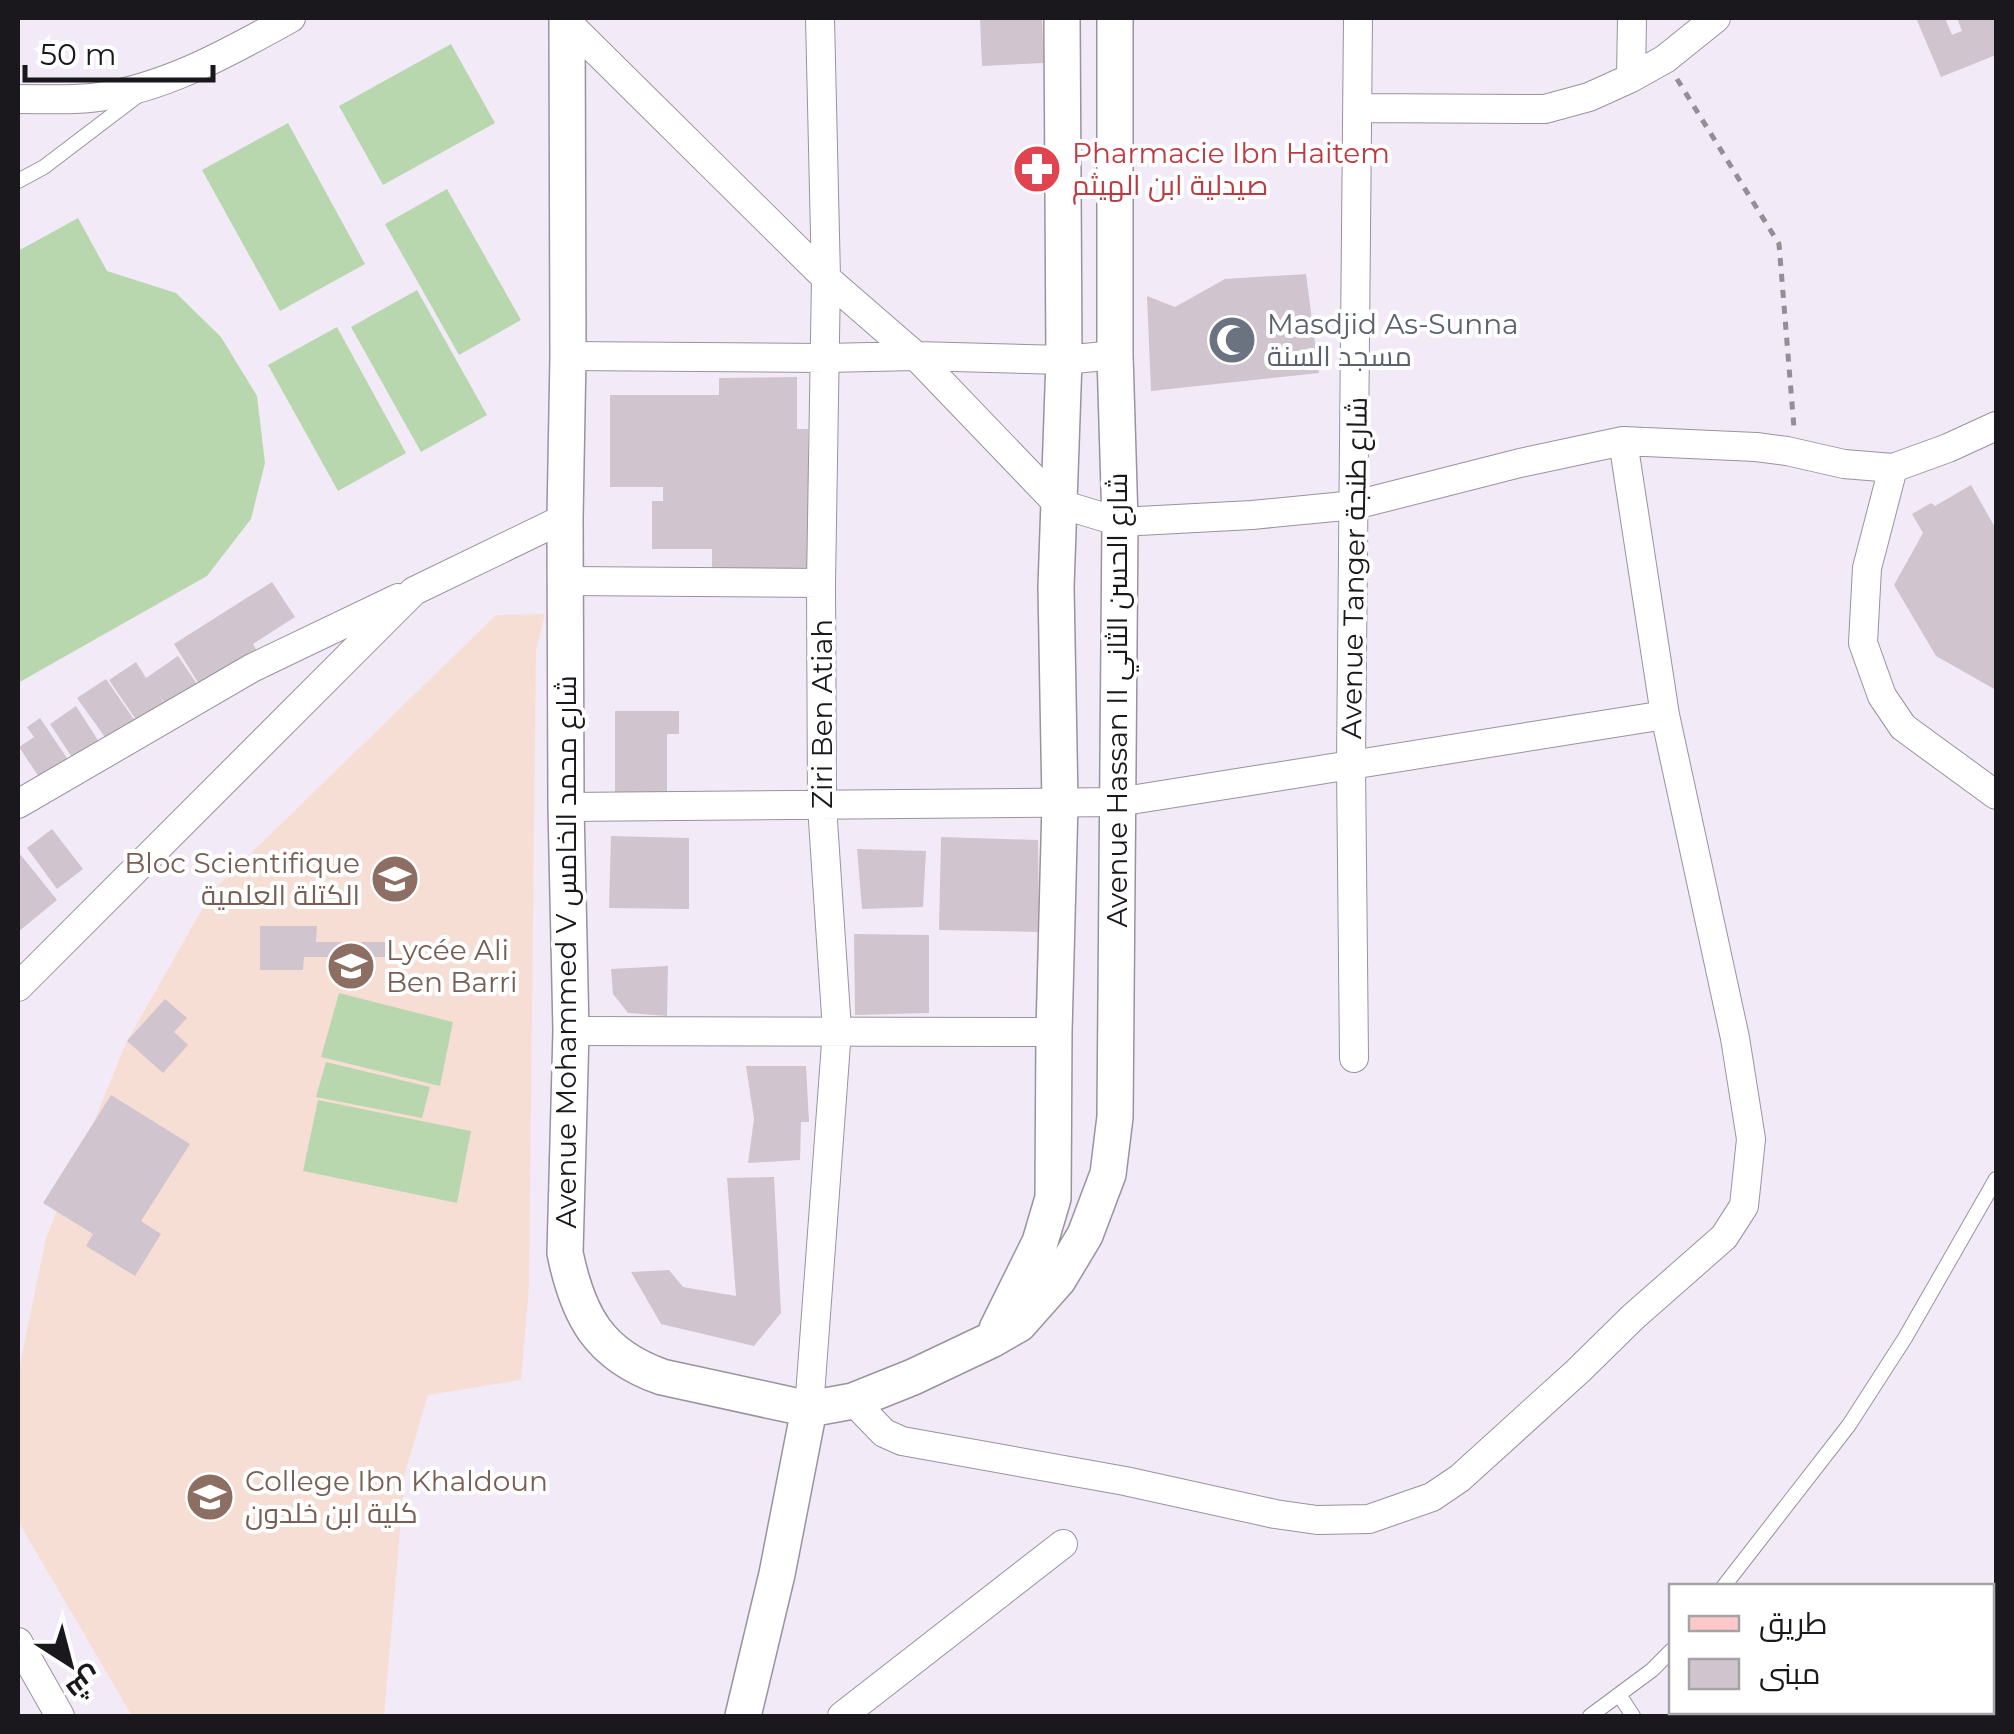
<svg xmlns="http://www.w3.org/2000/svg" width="2014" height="1734" viewBox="0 0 2014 1734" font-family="Montserrat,Cairo,sans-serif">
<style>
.education{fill:#f7ded5}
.garden{fill:#b9d7af}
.building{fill:#d0c4ce}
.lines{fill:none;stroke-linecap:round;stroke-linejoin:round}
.service-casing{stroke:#9a929d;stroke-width:16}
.minor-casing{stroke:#9a929d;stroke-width:30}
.tertiary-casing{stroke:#9a929d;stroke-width:38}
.primary-casing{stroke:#ad7373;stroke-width:45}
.path{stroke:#948e97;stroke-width:5;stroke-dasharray:8 8;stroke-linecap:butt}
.service{stroke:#fff;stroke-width:14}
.minor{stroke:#fff;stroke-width:28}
.tertiary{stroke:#fff;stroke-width:35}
.primary{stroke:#fdc8c7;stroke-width:42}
.labels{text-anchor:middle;stroke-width:8;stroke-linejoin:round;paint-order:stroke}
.health-label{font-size:28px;fill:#be3a42;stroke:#fff;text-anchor:start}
.worship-label{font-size:28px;fill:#5b616d;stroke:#fff;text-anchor:start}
.street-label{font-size:28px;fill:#1b181d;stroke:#fff}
.education-label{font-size:28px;fill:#785e54;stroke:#fff;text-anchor:start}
</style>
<rect width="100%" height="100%" fill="#f3eaf7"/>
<path class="education" d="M 545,614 L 536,651 L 529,1287 L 521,1380 L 428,1395 L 405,1473 L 384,1716 L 132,1716 L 18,1521 L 18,1374 L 46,1238 L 126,1043 L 213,890 L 496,615 Z"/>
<path class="garden" d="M 451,44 L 495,123 L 383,185 L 339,106 Z
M 288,123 L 365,264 L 280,311 L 202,170 Z
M 447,189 L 521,320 L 459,355 L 385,224 Z
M 78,218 L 107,271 L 176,293 L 221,337 L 257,396 L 265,463 L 251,519 L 207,576 L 18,683 L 18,251 Z
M 417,290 L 487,415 L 421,452 L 351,327 Z
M 337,327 L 406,453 L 338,491 L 268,365 Z
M 339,993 L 453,1022 L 440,1086 L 321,1057 Z
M 326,1062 L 430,1087 L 422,1118 L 316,1097 Z
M 318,1100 L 471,1131 L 457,1203 L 303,1171 Z"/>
<path class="building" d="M 980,18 L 1042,18 L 1044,63 L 982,66 Z
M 1916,18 L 1945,18 L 1952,35 L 1962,31 L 1957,18 L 1996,18 L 1996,55 L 1941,77 Z
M 1306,274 L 1319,373 L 1151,391 L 1147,296 L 1175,307 L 1225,279 Z
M 797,377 L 797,429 L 808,429 L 808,576 L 712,576 L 712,549 L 652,549 L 652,501 L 663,501 L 663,487 L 610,487 L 610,395 L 719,395 L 719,378 Z
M 1971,485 L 1996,529 L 1996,690 L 1936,656 L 1894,585 L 1923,533 L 1912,514 L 1931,503 L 1935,506 Z
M 272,582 L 295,617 L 253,644 L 258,653 L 202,689 L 174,644 Z
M 178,656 L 201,690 L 170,711 L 160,696 L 166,707 L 139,724 L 109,680 L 136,662 L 146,678 Z
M 106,679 L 135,721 L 107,740 L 77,698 Z
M 76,706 L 101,745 L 75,762 L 50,724 Z
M 615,711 L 679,711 L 679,734 L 667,734 L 667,797 L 615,797 Z
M 40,718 L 71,764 L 43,783 L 19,747 L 34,737 L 27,727 Z
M 52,829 L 83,869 L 57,889 L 27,848 Z
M 611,836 L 689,838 L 689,909 L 609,908 Z
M 941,837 L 1038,840 L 1039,932 L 939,930 Z
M 857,849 L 926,851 L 923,907 L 862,909 Z
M 20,854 L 57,900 L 18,932 L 18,856 Z
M 260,926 L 317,926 L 316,942 L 387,942 L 387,957 L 304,957 L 303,970 L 260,970 Z
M 854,934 L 929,935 L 929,1013 L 855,1015 Z
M 668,966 L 667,1016 L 628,1013 L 613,994 L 611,969 Z
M 165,999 L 187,1018 L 174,1032 L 188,1045 L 163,1073 L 127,1041 Z
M 746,1066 L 806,1066 L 809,1122 L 801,1122 L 800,1160 L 748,1163 L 754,1119 Z
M 111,1095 L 190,1144 L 141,1221 L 161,1234 L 135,1276 L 86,1246 L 93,1234 L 43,1203 Z
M 774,1177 L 781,1313 L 754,1346 L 661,1324 L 631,1272 L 669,1270 L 683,1287 L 736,1296 L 727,1178 Z"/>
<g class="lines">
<g class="service-casing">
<path id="service" d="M 18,181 L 44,167 L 140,94
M 1724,1586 L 1849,1425 L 1905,1338 L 1996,1179
M 1620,1696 L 1633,1716
M 1590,1716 L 1652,1670 L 1672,1650"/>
</g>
<g class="minor-casing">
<path id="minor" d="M 567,22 L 826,278 L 916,356 L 1057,503 L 1120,522 L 1252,515 L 1355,505 L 1520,463 L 1623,441 L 1756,447 L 1787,451 L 1844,464 L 1893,468 L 1948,448 L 1996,426
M 1631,78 L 1632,18
M 18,99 C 48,99 81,101 111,95 C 175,83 235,49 291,18
M 1358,108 L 1545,109 L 1589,97 L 1631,78 L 1665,59 L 1716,18
M 568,356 L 825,358 L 916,356 L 1064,360 L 1115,355
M 1893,468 L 1867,568 L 1863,643 L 1882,696 L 1903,727 L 1996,795
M 566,581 L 821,583
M 18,804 L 252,668 L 398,598
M 566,807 L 1118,802 L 1665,715
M 18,987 L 414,591 L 565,518
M 571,1031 L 1054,1032
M 1354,1058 L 1351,764 L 1358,18
M 853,1401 L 884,1433 L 902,1441 L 1125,1481 L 1275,1514 L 1317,1520 L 1369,1519 L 1432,1497 L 1460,1478 L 1578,1371 L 1633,1317 L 1724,1237 L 1744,1206 L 1751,1139 L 1735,1038 L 1665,715 L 1623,441
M 809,1409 L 837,1030 L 822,806 L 821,583 L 826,278 L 820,18
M 18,1642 L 60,1716
M 842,1716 L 1063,1544"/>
</g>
<g class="tertiary-casing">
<path id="tertiary" d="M 567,18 L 568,356 L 565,518 L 566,807 L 571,1031 L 565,1253 C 578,1316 599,1355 662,1377 L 809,1409 L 777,1574 L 743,1716
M 997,1329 L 1040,1242 L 1053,1198 L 1054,1032 L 1060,803 L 1056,587 L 1064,360 L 1062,18
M 809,1409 L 853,1401 L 913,1377 L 991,1340 L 1019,1324 L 1058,1280 L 1085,1235 L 1108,1174 L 1115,1117 L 1120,522 L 1115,355 L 1115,18"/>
</g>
<g class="primary-casing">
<path id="primary" d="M 1992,1633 L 1996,1629
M 1893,1716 L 1899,1712"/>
</g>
<path class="path" d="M 1677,79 L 1779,244 L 1794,428"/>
<use href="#service" class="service"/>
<use href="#minor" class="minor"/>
<use href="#tertiary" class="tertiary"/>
<use href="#primary" class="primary"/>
</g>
<defs>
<g id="pharmacy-disc" transform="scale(2.5)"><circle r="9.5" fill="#e0444e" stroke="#fff"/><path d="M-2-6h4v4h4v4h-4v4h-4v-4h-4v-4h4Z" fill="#fff"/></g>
<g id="mosque-disc" transform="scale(2.5)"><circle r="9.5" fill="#6b7280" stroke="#fff"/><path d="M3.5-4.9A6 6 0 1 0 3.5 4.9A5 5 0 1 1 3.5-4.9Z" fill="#fff"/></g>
<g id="school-disc" transform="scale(2.5)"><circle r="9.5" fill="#8d6e63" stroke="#fff"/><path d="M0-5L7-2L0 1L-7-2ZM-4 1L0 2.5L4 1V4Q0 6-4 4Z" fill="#fff"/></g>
</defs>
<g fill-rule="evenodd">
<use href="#pharmacy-disc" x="1037" y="169"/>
<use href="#mosque-disc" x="1232" y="340"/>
<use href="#school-disc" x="395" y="879"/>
<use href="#school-disc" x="351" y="966"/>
<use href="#school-disc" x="210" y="1497"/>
</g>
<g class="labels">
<g class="health-label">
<text x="1072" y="163">Pharmacie Ibn Haitem<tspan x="1072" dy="32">صيدلية ابن الهيثم</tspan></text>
</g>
<g class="worship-label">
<text x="1267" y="334">Masdjid As-Sunna<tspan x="1267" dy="32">مسجد السنة</tspan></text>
</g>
<g class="street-label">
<text transform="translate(1354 568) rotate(-89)" y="10">Avenue Tanger شارع طنجة</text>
<text transform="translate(1117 700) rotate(-90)" y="10">Avenue Hassan II شارع الحسن الثاني</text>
<text transform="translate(822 714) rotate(-90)" y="10">Ziri Ben Atiah</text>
<text transform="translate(566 952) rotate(-90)" y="10">Avenue Mohammed V شارع محمد الخامس</text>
</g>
<g class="education-label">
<text x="360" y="873" text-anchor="end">Bloc Scientifique<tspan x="360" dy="32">الكتلة العلمية</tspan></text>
<text x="386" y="960">Lycée Ali<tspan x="386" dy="32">Ben Barri</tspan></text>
<text x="245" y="1491">College Ibn Khaldoun<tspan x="245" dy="32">كلية ابن خلدون</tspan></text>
</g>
</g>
<rect width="2014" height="1734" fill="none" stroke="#1b181d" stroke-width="40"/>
<rect x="1669" y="1584" width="325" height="130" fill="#ffffff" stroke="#a4a3a5" stroke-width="2.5"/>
<rect x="1689" y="1616" width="50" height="15" fill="#fdc8c7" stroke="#a4a3a5" stroke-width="2.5"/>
<text x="1759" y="1634" font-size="30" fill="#1b181d">طريق</text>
<rect x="1689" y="1659" width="50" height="30" fill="#d0c4ce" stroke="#a4a3a5" stroke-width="2.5"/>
<text x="1759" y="1684" font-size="30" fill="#1b181d">مبنى</text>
<g transform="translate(70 1664) rotate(144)" stroke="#ffffff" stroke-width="8" paint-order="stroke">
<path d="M0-8L18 38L0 25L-18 38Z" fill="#1b181d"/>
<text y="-15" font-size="28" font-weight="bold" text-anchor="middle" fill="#1b181d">ش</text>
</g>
<path d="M25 65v15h188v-15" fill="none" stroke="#1b181d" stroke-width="5"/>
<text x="40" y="65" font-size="30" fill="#1b181d" stroke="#ffffff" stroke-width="8" paint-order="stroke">50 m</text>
</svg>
